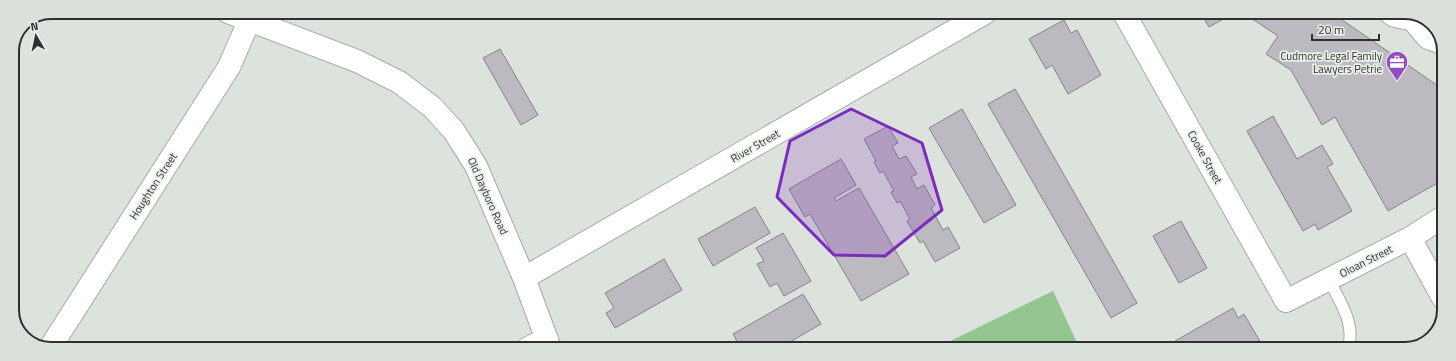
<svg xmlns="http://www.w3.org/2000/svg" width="1456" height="361" viewBox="0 0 1456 361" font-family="'Titillium Web',sans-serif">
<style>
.green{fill:#94c591}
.building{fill:#bdb9c0;stroke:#858288}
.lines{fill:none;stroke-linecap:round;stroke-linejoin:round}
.service-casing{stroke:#a6aba5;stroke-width:13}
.minor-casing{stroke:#a6aba5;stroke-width:24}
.trunk-casing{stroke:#a6aba5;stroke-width:24}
.service{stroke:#fff;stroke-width:11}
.minor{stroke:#fff;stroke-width:22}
.trunk{stroke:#fff;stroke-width:22}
.marked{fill:#7b2cbf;fill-opacity:0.2;stroke:#7b2cbf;stroke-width:3;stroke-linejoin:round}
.labels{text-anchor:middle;stroke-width:3.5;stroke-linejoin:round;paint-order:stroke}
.poi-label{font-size:11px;fill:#2d302d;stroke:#e9efe9;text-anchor:end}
.street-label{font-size:11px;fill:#2d302d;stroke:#e9efe9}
.rim{fill:none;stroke:#2d302d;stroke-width:2}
</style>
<rect width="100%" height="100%" fill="#dce2dc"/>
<path class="green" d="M 1053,291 L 1080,349 L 934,349 Z"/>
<path class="building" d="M 1201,13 L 1234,13 L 1209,27 Z
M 1255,13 L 1332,13 L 1444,90 L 1443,180 L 1388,211 L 1335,117 L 1322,125 L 1291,70 L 1266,54 L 1278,36 L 1251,18 Z
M 1064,20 L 1071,33 L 1077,30 L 1101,75 L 1068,94 L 1052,65 L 1046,69 L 1029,39 Z
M 500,49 L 538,115 L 521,125 L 483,58 Z
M 1015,89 L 1137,303 L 1111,318 L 988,104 Z
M 962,109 L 1016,205 L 984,223 L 929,128 Z
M 1273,116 L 1297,159 L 1322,145 L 1333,164 L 1327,167 L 1352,211 L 1318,230 L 1315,224 L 1303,231 L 1247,131 Z
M 888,126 L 898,143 L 892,146 L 899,159 L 906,156 L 917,174 L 911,177 L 917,189 L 924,185 L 935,205 L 931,208 L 943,230 L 948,227 L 960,248 L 935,262 L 923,241 L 920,243 L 907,221 L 910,219 L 900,201 L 897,203 L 891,192 L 894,191 L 883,171 L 880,173 L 874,162 L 876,161 L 864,139 Z
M 841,159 L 856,185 L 834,198 L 836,201 L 859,188 L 909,274 L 861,301 L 810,214 L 805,217 L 789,189 Z
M 755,207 L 770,233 L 713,266 L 698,239 Z
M 1181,221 L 1207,268 L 1179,283 L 1153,236 Z
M 783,233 L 811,281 L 784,296 L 777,283 L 770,287 L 757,264 L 764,261 L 756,248 Z
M 664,259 L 682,290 L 615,328 L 606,313 L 614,308 L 605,293 Z
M 803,294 L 821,324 L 778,349 L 741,349 L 733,334 Z
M 1233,308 L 1238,318 L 1244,314 L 1261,343 L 1255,346 L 1256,349 L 1179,349 L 1175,341 Z"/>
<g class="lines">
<g class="service-casing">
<path id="service" d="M 1381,13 L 1392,21 L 1415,26
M 1329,280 C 1340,302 1356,324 1348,349"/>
</g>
<g class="minor-casing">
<path id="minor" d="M 228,12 L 357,61 L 399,82 L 432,107 L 454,131 L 476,166 L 524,278 L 550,348
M 1124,13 L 1286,301 L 1410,238 L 1443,217
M 1410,238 L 1443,298
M 524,278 L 985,13
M 50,348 L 229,67 L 249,21
M 528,348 L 547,339"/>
</g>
<g class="trunk-casing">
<path id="trunk" d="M 1407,13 L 1428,38 L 1442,43"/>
</g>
<use href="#service" class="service"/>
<use href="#minor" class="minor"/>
<use href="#trunk" class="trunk"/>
</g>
<path class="marked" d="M 851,109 L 922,143 L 942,210 L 885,256 L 834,255 L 777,197 L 790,141 Z"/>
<defs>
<g id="office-pin" transform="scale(1.15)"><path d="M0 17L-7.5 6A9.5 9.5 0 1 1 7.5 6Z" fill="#914dc1" stroke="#e9efe9"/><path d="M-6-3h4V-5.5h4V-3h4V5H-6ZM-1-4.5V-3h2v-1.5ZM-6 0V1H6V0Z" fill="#fff"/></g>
</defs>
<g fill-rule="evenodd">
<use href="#office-pin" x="1397" y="62"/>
</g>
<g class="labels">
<g class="poi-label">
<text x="1382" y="60">Cudmore Legal Family<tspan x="1382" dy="13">Lawyers Petrie</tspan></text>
</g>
<g class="street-label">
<text transform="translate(755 146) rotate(-30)" y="4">River Street</text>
<text transform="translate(1205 157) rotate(61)" y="4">Cooke Street</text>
<text transform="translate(153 186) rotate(-57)" y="4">Houghton Street</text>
<text transform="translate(488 196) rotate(66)" y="4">Old Dayboro Road</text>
<text transform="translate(1366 261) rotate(-27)" y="4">Oloan Street</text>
</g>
</g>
<path d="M0 0H1456V361H0ZM51 19H1405A32 32 0 0 1 1437 51V310A32 32 0 0 1 1405 342H51A32 32 0 0 1 19 310V51A32 32 0 0 1 51 19Z" fill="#dae0da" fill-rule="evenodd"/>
<path class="rim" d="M51 19H1405A32 32 0 0 1 1437 51V310A32 32 0 0 1 1405 342H51A32 32 0 0 1 19 310V51A32 32 0 0 1 51 19Z"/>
<g transform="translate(36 36) rotate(351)" stroke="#e9efe9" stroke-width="3" paint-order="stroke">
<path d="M0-3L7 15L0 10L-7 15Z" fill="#2d302d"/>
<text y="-6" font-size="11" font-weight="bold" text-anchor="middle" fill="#2d302d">N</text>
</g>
<path d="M1312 34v6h67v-6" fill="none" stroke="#2d302d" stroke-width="2"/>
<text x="1318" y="34" font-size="12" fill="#2d302d" stroke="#e9efe9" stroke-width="3" paint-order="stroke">20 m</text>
</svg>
